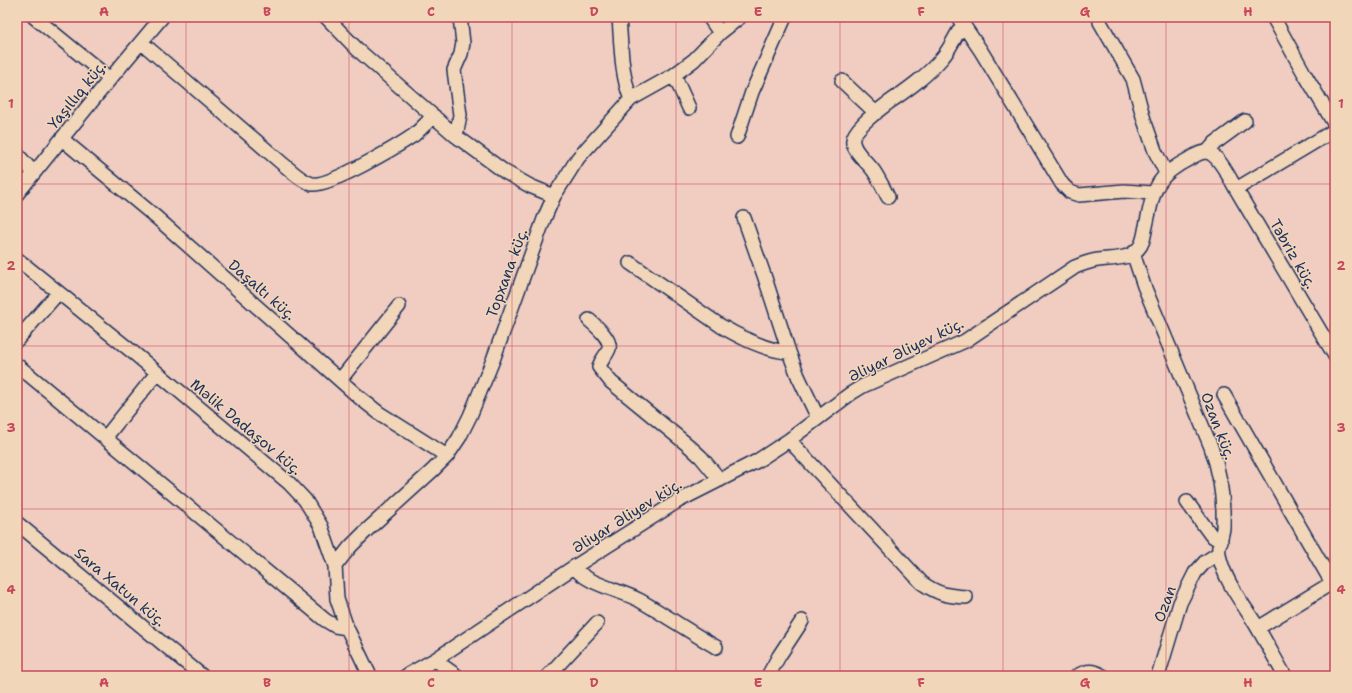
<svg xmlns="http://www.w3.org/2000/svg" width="1352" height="693" viewBox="0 0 1352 693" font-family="'Shantell Sans',sans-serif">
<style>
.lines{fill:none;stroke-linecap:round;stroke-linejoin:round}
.street-casing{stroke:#1b2f5e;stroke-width:16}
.street{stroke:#f2d6b9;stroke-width:13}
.grid{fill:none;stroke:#c8485b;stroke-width:1;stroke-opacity:0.55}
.labels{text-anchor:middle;stroke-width:3;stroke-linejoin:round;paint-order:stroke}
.street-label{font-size:15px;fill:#1b2f5e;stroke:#f2d6b9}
.neatline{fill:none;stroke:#c8485b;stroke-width:1.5}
.grid-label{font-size:13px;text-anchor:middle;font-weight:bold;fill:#c8485b}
</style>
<rect width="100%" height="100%" fill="#f0cdc0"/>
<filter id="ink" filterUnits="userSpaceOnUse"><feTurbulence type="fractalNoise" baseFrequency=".025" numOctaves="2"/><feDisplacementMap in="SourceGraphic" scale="8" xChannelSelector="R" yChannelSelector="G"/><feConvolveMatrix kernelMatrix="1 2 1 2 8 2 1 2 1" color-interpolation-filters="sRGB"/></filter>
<g filter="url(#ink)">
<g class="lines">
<g class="street-casing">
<path id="street" d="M 34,17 L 110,79
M 326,17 L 357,49 L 456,136 L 505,172 L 530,186 L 554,196
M 619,17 C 621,42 621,76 631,99
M 709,17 L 720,33
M 958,17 L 981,51 L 1062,184 L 1070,192 L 1079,195 L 1124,191 L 1153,193
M 1273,17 L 1304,73 L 1335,125
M 1100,22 L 1133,79 L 1144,120 L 1155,151 L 1166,173
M 141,42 L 284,165 C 293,172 301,181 312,184 C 329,187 398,146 414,135 C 421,129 427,122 434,116
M 674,75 L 689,108
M 842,81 L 876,113
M 456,136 L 460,115 L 454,70 L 461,54 L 463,43 L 460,17
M 737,137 L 752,92 L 785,17
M 62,139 L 157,218 L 360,398 L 379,413 L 447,456
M 1207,152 L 1215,143 L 1245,121
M 17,154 L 34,173
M 1236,189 L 1335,356
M 17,194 L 110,79 L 162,17
M 888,197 C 884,189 880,181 875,173 C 869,163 856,155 853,143 C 850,131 879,110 888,103 C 907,90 927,76 942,58 C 951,48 955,35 963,25
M 744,218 L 764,275 L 789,352 L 798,376 L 818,418
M 1133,253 L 1144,286 L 1211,447 C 1220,472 1224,501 1223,528 C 1222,537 1217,547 1219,555 C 1224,579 1240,600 1253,620 C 1264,638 1274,657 1285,676
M 17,259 L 135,354 L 289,483 L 305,500 L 321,526 L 335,566 L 337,599 L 347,628 L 370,676
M 630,263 L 721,326 C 740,337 766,351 789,352
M 589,320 C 596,326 614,341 608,351 C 605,357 601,360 599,367 L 611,382 L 689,446 L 701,457 L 720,480
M 17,340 L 58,293
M 17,365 L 325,620 L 335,626 L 347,628
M 340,380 L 399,306
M 1224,395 L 1335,588
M 105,438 L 157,373
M 789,440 L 922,583 C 938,594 947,596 966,597
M 1187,502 L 1211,535 L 1221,542
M 17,523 L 202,676
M 335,566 L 350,547 L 367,530 L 433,470 L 447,456 L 459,438 L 470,416 L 493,360 L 544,219 L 554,196 L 578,158 L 631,99 L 674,75 L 694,60 L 720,33 L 740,17
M 574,567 C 586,584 620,590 639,600 C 665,615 690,632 716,647
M 1258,628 L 1335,581
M 436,659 L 443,666 L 457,676
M 406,676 L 436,659 L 574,567 L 678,501 L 757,461 L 789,440 L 850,394 L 863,386 L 965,341 L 1075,267 C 1083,264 1090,261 1098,260 C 1112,258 1128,260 1138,249 C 1144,243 1144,234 1146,226 C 1154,190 1154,177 1189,159 C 1194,156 1200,152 1206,152 C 1218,153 1230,179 1236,189 L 1335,130
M 548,676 L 597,623
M 768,676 L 779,656 L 802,621
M 1077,676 C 1087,670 1093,670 1103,676
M 1158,676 L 1180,603 L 1195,573 L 1205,562 L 1219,553"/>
</g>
<use href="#street" class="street"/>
</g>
</g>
<path class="grid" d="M 186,17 L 186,676M 349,17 L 349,676M 512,17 L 512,676M 676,17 L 676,676M 840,17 L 840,676M 1003,17 L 1003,676M 1166,17 L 1166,676M 17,184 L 1335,184M 17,346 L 1335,346M 17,509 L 1335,509"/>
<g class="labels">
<g class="street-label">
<text transform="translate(77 95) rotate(-51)" y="5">Yaşıllıq küç.</text>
<text transform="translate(1293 254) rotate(60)" y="5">Təbriz küç.</text>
<text transform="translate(507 273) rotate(-70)" y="5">Topxana küç.</text>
<text transform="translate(262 290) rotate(41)" y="5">Daşaltı küç.</text>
<text transform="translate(906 350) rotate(-26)" y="5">Əliyar Əliyev küç.</text>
<text transform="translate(1218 426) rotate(69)" y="5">Ozan küç.</text>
<text transform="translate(246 427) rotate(40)" y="5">Məlik Dadaşov küç.</text>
<text transform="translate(627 516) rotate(-32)" y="5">Əliyar Əliyev küç.</text>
<text transform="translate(120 587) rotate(40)" y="5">Sara Xatun küç.</text>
<text transform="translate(1165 604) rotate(-70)" y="5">Ozan</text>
</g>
</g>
<rect width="1352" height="693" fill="none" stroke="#f2d6b9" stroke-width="44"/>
<rect x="22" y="22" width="1308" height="649" class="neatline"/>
<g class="grid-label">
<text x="104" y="16">A</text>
<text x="267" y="16">B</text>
<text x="431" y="16">C</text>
<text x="594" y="16">D</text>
<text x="758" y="16">E</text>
<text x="921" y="16">F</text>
<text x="1085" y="16">G</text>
<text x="1248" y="16">H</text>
<text x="11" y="108">1</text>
<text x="1341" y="108">1</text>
<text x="11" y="270">2</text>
<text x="1341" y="270">2</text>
<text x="11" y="432">3</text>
<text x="1341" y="432">3</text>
<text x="11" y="594">4</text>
<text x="1341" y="594">4</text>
<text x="104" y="687">A</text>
<text x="267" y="687">B</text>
<text x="431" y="687">C</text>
<text x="594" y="687">D</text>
<text x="758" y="687">E</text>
<text x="921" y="687">F</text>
<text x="1085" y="687">G</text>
<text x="1248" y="687">H</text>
</g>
</svg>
